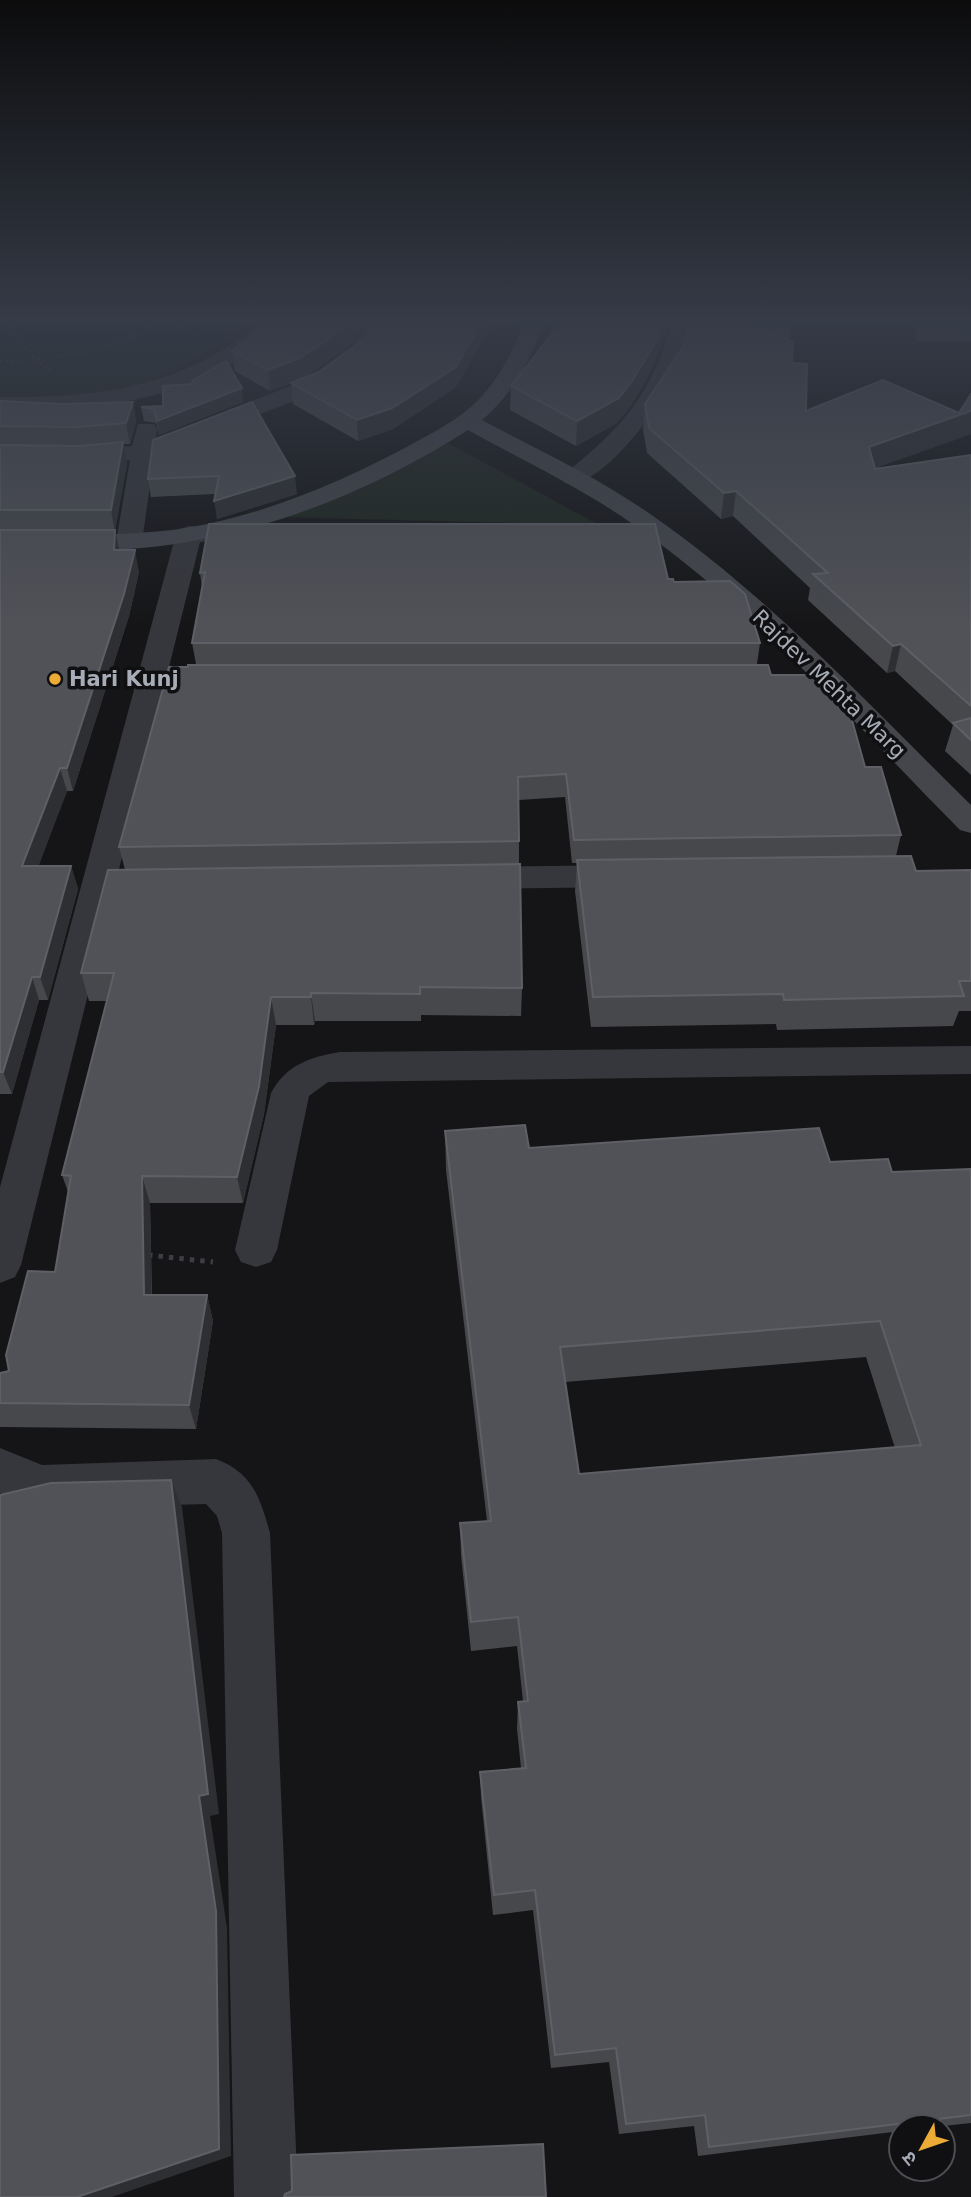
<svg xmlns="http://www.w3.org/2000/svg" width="971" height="2197" viewBox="0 0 971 2197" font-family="'DejaVu Sans','Noto Sans Devanagari',sans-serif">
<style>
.green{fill:#1d251e}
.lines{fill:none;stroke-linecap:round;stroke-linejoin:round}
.path-far1{stroke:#3c3e43;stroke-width:2.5;stroke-dasharray:2 3.5;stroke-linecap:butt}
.path{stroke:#3c3e43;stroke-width:5;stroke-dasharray:4.5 6;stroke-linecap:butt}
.street{fill:#36373c;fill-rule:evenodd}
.secondary{fill:#44464c;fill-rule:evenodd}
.wall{fill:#46484c;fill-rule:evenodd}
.shaded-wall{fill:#2e2f32}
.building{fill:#515257;stroke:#5e6066;stroke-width:2;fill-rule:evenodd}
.poi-dot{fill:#ecaa37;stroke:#101012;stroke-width:2.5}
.labels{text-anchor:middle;stroke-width:7;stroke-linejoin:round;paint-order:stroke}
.far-poi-label{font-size:21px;font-weight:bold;fill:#a7acb6;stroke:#101012;text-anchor:start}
.far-street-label{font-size:21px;fill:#a7acb6;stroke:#101012}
</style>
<rect width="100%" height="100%" fill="#151517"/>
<path class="green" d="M 0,321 L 214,321 L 248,323 C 200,359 148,392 87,398 C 59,401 29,399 0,400 Z
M 448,443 L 599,525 L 275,517 L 385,477 Z"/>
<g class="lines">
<path class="path-far1" d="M 5,321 L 35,359 L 51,371
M 163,321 L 199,334
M 0,361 C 57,359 111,352 160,321"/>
<path class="path" d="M 148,1255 L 213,1262"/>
<path class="street" d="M 263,321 L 285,321 C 274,336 255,349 239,359 C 168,404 83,411 0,411 L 0,397 C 101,398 184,387 263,321 Z
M 371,321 L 391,321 L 365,356 L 319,391 L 154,456 L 142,542 L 138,547 L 129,550 L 120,547 L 116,542 L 130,460 L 83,464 L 0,463 L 0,449 L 83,450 L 132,446 L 138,424 L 154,424 L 157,429 L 156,439 L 303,381 L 351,348 Z
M 672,321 L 692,321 C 689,337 685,353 679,368 C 666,399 601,492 565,483 L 561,478 L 565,473 C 620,431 655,390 672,321 Z
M 189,526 L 243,529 L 247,534 L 243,539 L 200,542 L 21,1265 L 15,1277 L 0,1283 L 0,1187 L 176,534 L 180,529 Z
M 627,865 L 639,868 L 644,876 L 639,884 L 627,887 L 467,889 L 455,886 L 450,878 L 455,870 L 467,867 Z
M 971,1046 L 971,1074 L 328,1082 L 309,1096 L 277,1250 L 271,1262 L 256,1267 L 241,1262 L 235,1250 L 271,1093 C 286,1065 310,1057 340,1052 Z
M 0,1448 L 42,1465 L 216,1459 C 253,1473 260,1498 270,1533 L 298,2197 L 234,2197 L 222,1533 L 217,1516 L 206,1504 L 41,1509 L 0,1493 Z"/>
<path class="secondary" d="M 524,321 L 544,321 C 532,358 512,395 482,420 C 540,451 600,478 653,516 C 771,598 869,705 971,805 L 971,833 L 960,830 C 856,725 756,610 634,525 C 582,488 524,461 468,430 C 384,484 285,526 187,542 C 125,553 62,551 0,550 L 0,534 C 62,535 124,537 186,528 C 265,515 344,481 414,443 C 434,432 455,421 472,406 C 497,383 513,353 524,321 Z"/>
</g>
<path class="wall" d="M 690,321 L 793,321 L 790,339 L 787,339 L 792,363 L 806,411 L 959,413 L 971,394 L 971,434 L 875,468 L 971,455 L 971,775 L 945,751 L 953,725 L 895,671 L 887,673 L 808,600 L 810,588 L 733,516 L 721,519 L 647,453 L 643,429 L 645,404 L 684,345 Z
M 916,321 L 971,321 L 971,342 L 916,341 Z
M 365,338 L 456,387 L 393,429 L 358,441 L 293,404 L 291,383 L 319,372 Z
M 349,346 L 302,379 L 270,391 L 235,371 L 232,351 Z
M 653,367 L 631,406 L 617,423 L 576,446 L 510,410 L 511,386 Z
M 192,381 L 243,402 L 159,435 L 156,423 L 144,421 L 141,407 L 163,406 L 192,385 Z
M 0,401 L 63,404 L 133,402 L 136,422 L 130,444 L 123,444 L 127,463 L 115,530 L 119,550 L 139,572 L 129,616 L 73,791 L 67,791 L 38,866 L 71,866 L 78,889 L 48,1000 L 39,1000 L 12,1094 L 0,1094 Z
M 153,440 L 297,494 L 217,519 L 215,494 L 151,497 L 148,479 Z
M 200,573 L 668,579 L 760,643 L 757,664 L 196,664 L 192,643 L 202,587 Z
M 771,675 L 865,767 L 901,835 L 896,856 L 916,871 L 971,870 L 971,1011 L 959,1011 L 953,1026 L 777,1030 L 776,1024 L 591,1027 L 575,891 L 577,863 L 572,863 L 565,797 L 519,800 L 519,864 L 522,988 L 521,1016 L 421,1015 L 421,1021 L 315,1021 L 314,1025 L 276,1025 L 264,1114 L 243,1203 L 150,1203 L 152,1295 L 207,1295 L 213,1321 L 196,1429 L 0,1427 L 0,1373 L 9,1371 L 55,1272 L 68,1192 L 62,1175 L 107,1001 L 89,1001 L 81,973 L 125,870 L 119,847 Z
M 445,1131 L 529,1148 L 830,1162 L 892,1172 L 971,1169 L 971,2123 L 934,2127 L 901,2127 L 901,2131 L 698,2156 L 694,2126 L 619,2134 L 609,2062 L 551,2068 L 533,1910 L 493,1915 L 481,1797 L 480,1772 L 521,1768 L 517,1729 L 518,1702 L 523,1701 L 517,1646 L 471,1651 L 461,1555 L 460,1523 L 487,1521 L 446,1170 ZM 866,1357 L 895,1448 L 579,1474 L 565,1382 Z"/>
<path class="shaded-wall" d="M 352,321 L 368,321 L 349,346 L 302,379 L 270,391 L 268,370 Z
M 482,321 L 494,321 L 456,387 L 393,429 L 358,441 L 357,420 Z
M 664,321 L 670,321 L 653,367 L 631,406 L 617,423 L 576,446 L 577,421 Z
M 242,388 L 243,402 L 159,435 L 157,421 Z
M 133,402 L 136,422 L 130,444 L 126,423 Z
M 971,411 L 971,434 L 864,472 L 869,447 Z
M 123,442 L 127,463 L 115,532 L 111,510 Z
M 295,476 L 297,494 L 217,519 L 214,501 Z
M 736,491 L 733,516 L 721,519 L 724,493 Z
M 115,530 L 120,552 L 114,550 Z
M 135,550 L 139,572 L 129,616 L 73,791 L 67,768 Z
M 901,644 L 895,671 L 887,673 L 893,646 Z
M 60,768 L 67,791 L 30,889 L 22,866 Z
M 71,866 L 78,889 L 48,1000 L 40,977 Z
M 32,977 L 39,1000 L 12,1094 L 3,1072 Z
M 311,993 L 315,1021 L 314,1025 L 311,997 Z
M 271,997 L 276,1025 L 264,1114 L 243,1203 L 237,1177 Z
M 142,1176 L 150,1203 L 152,1320 L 144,1295 Z
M 207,1295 L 213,1321 L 196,1429 L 189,1405 Z
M 171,1480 L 182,1507 L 219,1814 L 210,1816 L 227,1928 L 231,2156 L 112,2197 L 77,2197 L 199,1796 Z"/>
<path class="building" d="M 272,321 L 352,321 L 348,326 L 300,358 L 268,370 L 232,351 Z
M 378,321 L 482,321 L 456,367 L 392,408 L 357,420 L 291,383 L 319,372 L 365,338 Z
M 562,321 L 664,321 L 655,343 L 632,381 L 619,398 L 577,421 L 511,386 Z
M 690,321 L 745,321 L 793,342 L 792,363 L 807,364 L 806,411 L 883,380 L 959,413 L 971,394 L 971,411 L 869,447 L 875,469 L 971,455 L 971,706 L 901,644 L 893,646 L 813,574 L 828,573 L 736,491 L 724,493 L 649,428 L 645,404 L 684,345 Z
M 226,361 L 242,388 L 157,421 L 154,409 L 141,407 L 163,406 L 163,386 L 193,384 L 192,381 Z
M 0,401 L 63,404 L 133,402 L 126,423 L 78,427 L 0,426 Z
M 252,402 L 295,476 L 214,501 L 219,476 L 148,479 L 153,440 Z
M 123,442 L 111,510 L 0,510 L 0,445 L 79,446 Z
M 209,524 L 655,524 L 668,579 L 673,579 L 674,582 L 730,581 L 745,594 L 760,643 L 192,643 L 205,572 L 200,573 Z
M 0,530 L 115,530 L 114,550 L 135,550 L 124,594 L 67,768 L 60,768 L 22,866 L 71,866 L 40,977 L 32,977 L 3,1072 L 0,1072 Z
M 188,665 L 768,665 L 771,675 L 833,675 L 842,684 L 865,767 L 881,767 L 901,835 L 574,840 L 566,774 L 518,777 L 519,841 L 119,847 L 169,667 L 188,667 Z
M 971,718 L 971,740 L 953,723 Z
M 911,856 L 916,871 L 971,870 L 971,981 L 959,981 L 964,996 L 784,1000 L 783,994 L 593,997 L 577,860 Z
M 520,864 L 522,988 L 420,987 L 420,994 L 311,993 L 311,997 L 271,997 L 259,1086 L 237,1177 L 142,1176 L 144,1295 L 207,1295 L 189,1405 L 0,1403 L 0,1373 L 9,1371 L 6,1355 L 28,1271 L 55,1272 L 71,1176 L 62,1175 L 114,973 L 81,973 L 108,870 Z
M 525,1125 L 529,1148 L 819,1128 L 830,1162 L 888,1159 L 892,1172 L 971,1169 L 971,2115 L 709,2147 L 705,2115 L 626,2124 L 616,2048 L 555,2055 L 535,1890 L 494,1895 L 480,1772 L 526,1768 L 518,1702 L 528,1701 L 518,1617 L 471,1622 L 460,1523 L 491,1521 L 445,1131 ZM 880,1321 L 921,1445 L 579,1474 L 560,1347 Z
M 171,1480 L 208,1794 L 199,1796 L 216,1911 L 219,2149 L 77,2197 L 0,2197 L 0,1495 L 51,1483 Z
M 543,2144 L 546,2197 L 284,2197 L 285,2194 L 292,2191 L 291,2155 Z"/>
<linearGradient id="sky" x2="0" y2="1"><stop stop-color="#0c0c0d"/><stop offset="0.51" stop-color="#353b47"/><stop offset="1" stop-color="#353b47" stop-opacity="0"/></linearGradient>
<rect width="971" height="628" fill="url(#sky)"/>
<circle class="poi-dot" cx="55" cy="679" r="7"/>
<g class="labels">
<g class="far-poi-label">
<text x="69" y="686">Hari Kunj</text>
</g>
<g class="far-street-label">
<text transform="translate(829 684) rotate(44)" y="7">Rajdev Mehta Marg</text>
</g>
</g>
<g transform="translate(922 2148) rotate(230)"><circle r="33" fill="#101012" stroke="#4c4e54" stroke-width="2"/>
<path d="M0-5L12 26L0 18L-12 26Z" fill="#ecaa37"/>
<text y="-10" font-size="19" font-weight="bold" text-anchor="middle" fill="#a7acb6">उ</text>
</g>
</svg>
